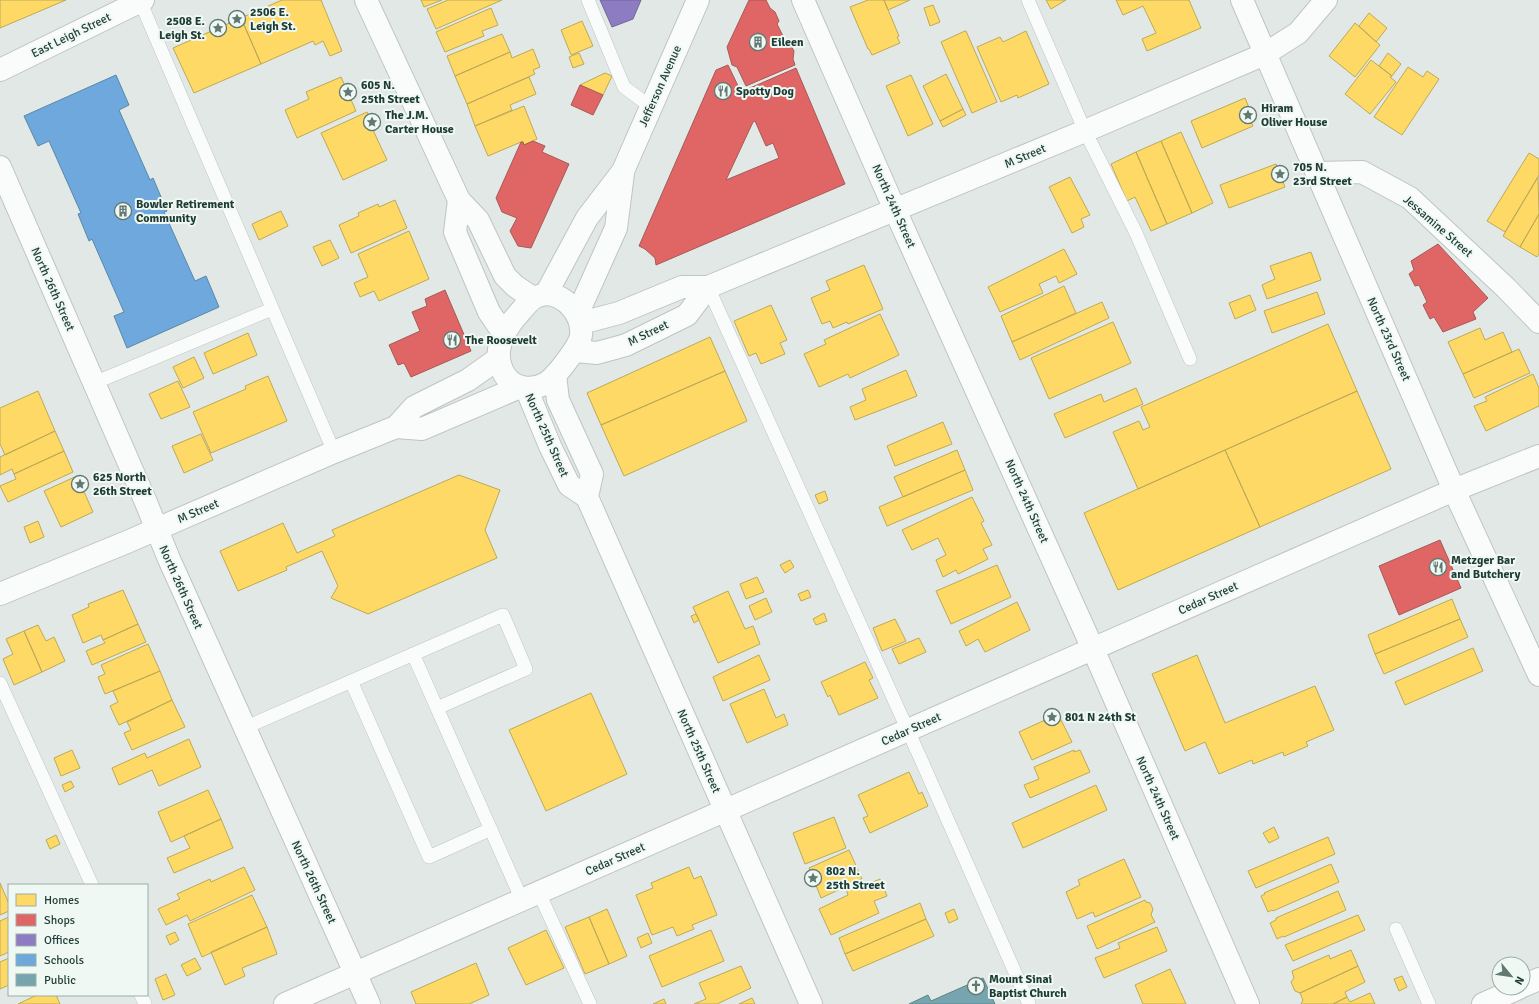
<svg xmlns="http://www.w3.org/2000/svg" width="1539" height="1004" viewBox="0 0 1539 1004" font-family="Signika,sans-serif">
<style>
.homes{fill:#ffd966;stroke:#bcaa57}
.shops{fill:#e06666;stroke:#a65957;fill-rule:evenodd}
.offices{fill:#8e7cc3;stroke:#6c6998}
.schools{fill:#6fa8dc;stroke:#5788aa}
.public{fill:#76a5af;stroke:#5c868a}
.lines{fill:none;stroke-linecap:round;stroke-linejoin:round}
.service-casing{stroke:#bec5c2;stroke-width:14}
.minor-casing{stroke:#bec5c2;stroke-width:24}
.tertiary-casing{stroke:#bec5c2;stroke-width:24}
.secondary-casing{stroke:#bdc6c3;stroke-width:24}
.service{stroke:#fafcfb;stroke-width:13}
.minor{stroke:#fafcfb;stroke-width:22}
.tertiary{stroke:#fafcfb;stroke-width:22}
.secondary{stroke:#fafcfb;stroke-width:22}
.labels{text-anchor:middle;stroke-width:4;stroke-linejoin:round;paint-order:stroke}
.poi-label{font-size:12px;font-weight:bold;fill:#1e3c35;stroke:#eff8f3;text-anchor:start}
.street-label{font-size:12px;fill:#1e3c35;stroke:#eff8f3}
</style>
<rect width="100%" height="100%" fill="#e1e8e5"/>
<path class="homes" d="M 0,0 L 66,0 L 0,28 Z
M 282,0 L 321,0 L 342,51 L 330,56 L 323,41 L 315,45 L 313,41 L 261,64 L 241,18 Z
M 421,0 L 442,0 L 424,7 Z
M 448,0 L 502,0 L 436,29 L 427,9 Z
M 868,0 L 884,0 L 899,36 L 897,37 L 900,43 L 872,55 L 869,49 L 868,49 L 850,7 Z
M 884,0 L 910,0 L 888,10 Z
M 1046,0 L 1066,0 L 1051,9 Z
M 1116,0 L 1189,0 L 1201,28 L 1147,51 L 1142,39 L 1156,33 L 1143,6 L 1123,15 Z
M 933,5 L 940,22 L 930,26 L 924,8 Z
M 491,8 L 498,25 L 482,31 L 484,36 L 445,52 L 436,32 Z
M 1369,13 L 1387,28 L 1376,42 L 1359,26 Z
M 241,18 L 261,64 L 194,93 L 173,48 Z
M 582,21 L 593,46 L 571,55 L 561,30 Z
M 1355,23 L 1380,45 L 1355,77 L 1329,56 Z
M 965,31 L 966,31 L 997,102 L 972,113 L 941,42 Z
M 1026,31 L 1049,84 L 1018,98 L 1017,95 L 1001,102 L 977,47 L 1000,37 L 1003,42 Z
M 502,34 L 510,52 L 455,76 L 447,56 Z
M 533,49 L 540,67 L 533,70 L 535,74 L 467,104 L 455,76 L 510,52 L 512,58 Z
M 579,53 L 584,64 L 573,68 L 569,57 Z
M 1388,53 L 1401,64 L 1392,76 L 1379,66 Z
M 1371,60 L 1392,76 L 1390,77 L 1396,82 L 1370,114 L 1345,94 Z
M 1408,67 L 1423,77 L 1427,71 L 1439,79 L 1402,135 L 1374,117 Z
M 605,73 L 612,76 L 603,95 L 580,85 Z
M 946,74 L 963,109 L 940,121 L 923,86 Z
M 911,75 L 933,124 L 908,136 L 886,86 Z
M 341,77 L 356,111 L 297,138 L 285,110 L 309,99 L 306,92 Z
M 529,77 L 536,94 L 510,105 L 512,110 L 475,126 L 467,104 Z
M 1245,98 L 1250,110 L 1246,111 L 1253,126 L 1202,148 L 1191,121 Z
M 524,106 L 537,139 L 524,145 L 523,142 L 521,142 L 488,156 L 475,126 Z
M 963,109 L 966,115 L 943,127 L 940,121 Z
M 367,112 L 374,127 L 372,128 L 387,160 L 343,180 L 321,133 Z
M 1181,132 L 1213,203 L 1192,213 L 1161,141 Z
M 1161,141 L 1192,213 L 1167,224 L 1136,152 Z
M 1136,152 L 1167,224 L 1151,231 L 1135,197 L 1127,201 L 1111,164 Z
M 1529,153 L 1539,159 L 1539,175 L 1505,232 L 1487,221 Z
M 1276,164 L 1285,187 L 1229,208 L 1220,185 Z
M 1070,177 L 1090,215 L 1081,219 L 1084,227 L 1072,233 L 1049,187 Z
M 1538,177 L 1539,214 L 1520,247 L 1503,236 Z
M 395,200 L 407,228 L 351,253 L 339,225 L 359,216 L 358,213 L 378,204 L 379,207 Z
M 281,211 L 288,226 L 259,240 L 252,224 Z
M 1539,214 L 1539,254 L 1537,257 L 1520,247 Z
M 409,231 L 429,279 L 379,301 L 374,291 L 360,297 L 354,283 L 368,277 L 358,254 Z
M 330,240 L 339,258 L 322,266 L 313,247 Z
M 1064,249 L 1077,274 L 1059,283 L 1056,276 L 1039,284 L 1043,293 L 1000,312 L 988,287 Z
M 1311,252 L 1321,280 L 1267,299 L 1262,285 L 1275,279 L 1270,266 Z
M 864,265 L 883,309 L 848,324 L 847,322 L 833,328 L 830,321 L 822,324 L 811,298 L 830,290 L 826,281 Z
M 1064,286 L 1076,313 L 1012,342 L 1001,316 Z
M 1317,292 L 1325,314 L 1272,333 L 1264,311 Z
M 1250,295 L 1256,310 L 1235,319 L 1229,303 Z
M 1102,302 L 1109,318 L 1020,360 L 1012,342 Z
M 771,305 L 787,340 L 780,343 L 785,354 L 761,364 L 756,353 L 749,356 L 734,321 Z
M 880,314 L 899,355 L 850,378 L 848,374 L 819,387 L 804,354 L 826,344 L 824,340 Z
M 1113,322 L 1131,363 L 1049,399 L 1031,358 Z
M 1328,324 L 1357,391 L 1138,489 L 1113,432 L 1139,421 L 1143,430 L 1150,427 L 1141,407 Z
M 1480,328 L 1485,340 L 1503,332 L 1512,352 L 1463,374 L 1448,342 Z
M 248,333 L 257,355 L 213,374 L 204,353 Z
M 710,337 L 725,371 L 601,425 L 587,393 Z
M 1519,349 L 1530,373 L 1474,398 L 1463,374 Z
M 194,357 L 204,378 L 183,388 L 173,367 Z
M 906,370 L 917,396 L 855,420 L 850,407 L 866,400 L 862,389 Z
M 725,371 L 747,421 L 624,476 L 601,425 Z
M 1533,374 L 1539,388 L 1539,406 L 1486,431 L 1474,406 L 1487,401 L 1485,397 Z
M 268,376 L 287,421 L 211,453 L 193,412 L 246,389 L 245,386 Z
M 178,381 L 190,407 L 161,419 L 149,394 Z
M 1136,388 L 1143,404 L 1065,438 L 1054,414 L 1101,394 L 1104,402 Z
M 38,391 L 55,431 L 5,455 L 0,444 L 0,408 Z
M 1357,391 L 1391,469 L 1260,527 L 1225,450 Z
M 943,422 L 952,444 L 895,466 L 887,446 Z
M 55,431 L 64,451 L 14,474 L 12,469 L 0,475 L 0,457 Z
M 201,434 L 213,460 L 184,473 L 172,446 Z
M 957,450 L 965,470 L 903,497 L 894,477 Z
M 1225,450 L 1260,527 L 1118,590 L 1084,513 Z
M 64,451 L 73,472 L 8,502 L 0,486 L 16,479 L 14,474 Z
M 965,470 L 973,490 L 887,526 L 879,507 Z
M 459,475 L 500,490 L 485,530 L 497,558 L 368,614 L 331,598 L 338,586 L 322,551 L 286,567 L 287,570 L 238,591 L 220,551 L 283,523 L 297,553 L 335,536 L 332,530 Z
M 77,476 L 93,512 L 61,527 L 44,491 Z
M 825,491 L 828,500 L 819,504 L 815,495 Z
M 972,497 L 984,521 L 981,523 L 992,545 L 983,549 L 988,559 L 958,574 L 956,570 L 943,577 L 936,560 L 946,555 L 938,538 L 912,550 L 902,530 Z
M 38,521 L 44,537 L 30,543 L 24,527 Z
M 790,560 L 794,567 L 785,573 L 780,565 Z
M 997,565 L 1011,597 L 951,624 L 936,591 Z
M 757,577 L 764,592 L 746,599 L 740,584 Z
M 123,590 L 138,624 L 103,640 L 101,635 L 83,643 L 72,615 L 89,607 L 88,604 Z
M 808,590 L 811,597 L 801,601 L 798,594 Z
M 728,591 L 745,629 L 753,626 L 760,644 L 718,663 L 693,607 Z
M 766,598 L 772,612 L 755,620 L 749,606 Z
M 1452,599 L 1460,619 L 1375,654 L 1368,635 Z
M 1017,602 L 1030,630 L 985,652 L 978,639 L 966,646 L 959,631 Z
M 824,613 L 827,621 L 816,625 L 813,619 Z
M 696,614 L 699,620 L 694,623 L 691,616 Z
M 895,619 L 906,641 L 882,651 L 873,628 Z
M 1460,619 L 1468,637 L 1384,674 L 1375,654 Z
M 138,624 L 146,642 L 92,665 L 86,651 L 105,643 L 103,640 Z
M 38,625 L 46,641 L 54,637 L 65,661 L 42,672 L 24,631 Z
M 24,631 L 42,672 L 14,685 L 3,659 L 13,654 L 6,639 Z
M 919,638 L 926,652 L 899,664 L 892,649 Z
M 148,644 L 160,671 L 105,694 L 98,677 L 105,674 L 101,665 Z
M 1473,648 L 1483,671 L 1405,705 L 1395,682 Z
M 759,655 L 770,680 L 723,701 L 713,677 Z
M 1197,655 L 1225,723 L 1315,686 L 1334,730 L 1306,742 L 1308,746 L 1284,756 L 1283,752 L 1253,764 L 1252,760 L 1219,774 L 1205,742 L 1185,751 L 1152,674 Z
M 865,662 L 873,678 L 869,680 L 878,698 L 839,715 L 830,695 L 828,697 L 821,682 Z
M 160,671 L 172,700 L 119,725 L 110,706 L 118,702 L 113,691 Z
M 764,689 L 776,718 L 784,714 L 788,725 L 747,743 L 730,704 Z
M 591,693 L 627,774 L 546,811 L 509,730 Z
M 172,700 L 185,727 L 132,750 L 124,733 L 131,730 L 127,722 Z
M 1058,714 L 1072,742 L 1032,760 L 1019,732 Z
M 189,739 L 201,767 L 159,786 L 152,770 L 119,785 L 112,768 L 145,753 L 147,758 Z
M 72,750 L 80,768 L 61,776 L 54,758 Z
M 1074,750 L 1074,752 L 1080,750 L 1090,772 L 1030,798 L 1024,785 L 1039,779 L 1034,767 Z
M 909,772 L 919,794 L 922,792 L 928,806 L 870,833 L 863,818 L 868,816 L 858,795 Z
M 71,781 L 74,787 L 65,792 L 62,785 Z
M 1096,785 L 1107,810 L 1023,848 L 1012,823 Z
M 208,790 L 221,819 L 171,842 L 158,812 Z
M 834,817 L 846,848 L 805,864 L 793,833 Z
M 221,819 L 233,848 L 174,873 L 167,858 L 190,848 L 184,836 Z
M 1274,827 L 1279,838 L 1269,843 L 1263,833 Z
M 56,835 L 60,844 L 50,849 L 46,840 Z
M 1328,837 L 1335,854 L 1256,888 L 1248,871 Z
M 849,850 L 862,879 L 821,898 L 809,868 Z
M 1124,859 L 1141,897 L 1095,917 L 1093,912 L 1077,919 L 1066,892 L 1080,885 L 1078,880 Z
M 1331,864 L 1339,882 L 1273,911 L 1272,910 L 1268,912 L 1261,896 L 1265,894 L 1264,893 Z
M 244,867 L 255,890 L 190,921 L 187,915 L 166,925 L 158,909 L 180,899 L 177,894 L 210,879 L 211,882 Z
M 689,867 L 694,879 L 701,876 L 717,915 L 692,925 L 694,929 L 677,936 L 673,927 L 652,935 L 636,895 L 653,888 L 651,883 Z
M 880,879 L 887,896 L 874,901 L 879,913 L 831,935 L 819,909 L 848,895 L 846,889 L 864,881 L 866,885 Z
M 0,883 L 9,904 L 9,911 L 0,915 Z
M 1338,891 L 1346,910 L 1284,937 L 1283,936 L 1277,939 L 1270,923 L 1276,920 L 1276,918 Z
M 252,895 L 267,927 L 202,957 L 188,924 Z
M 1145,900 L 1146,902 L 1150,903 L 1153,909 L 1151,915 L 1155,922 L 1097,949 L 1087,926 Z
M 920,903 L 926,919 L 845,954 L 839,938 Z
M 607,909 L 627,956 L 609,964 L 589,917 Z
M 954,909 L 958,919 L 949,923 L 945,913 Z
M 1358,915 L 1365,930 L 1293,961 L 1285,945 Z
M 9,917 L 9,952 L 0,956 L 0,921 Z
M 589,917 L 609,964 L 585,974 L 565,927 Z
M 926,919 L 934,936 L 853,971 L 845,954 Z
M 267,927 L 277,954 L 242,968 L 245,976 L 225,985 L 211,952 Z
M 1157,927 L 1167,951 L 1104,978 L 1095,958 L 1120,948 L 1118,943 Z
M 546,930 L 564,968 L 526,985 L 508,948 Z
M 711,930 L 724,961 L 662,987 L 649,956 Z
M 175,932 L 179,940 L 170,945 L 166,936 Z
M 648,933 L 652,943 L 641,948 L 637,938 Z
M 1351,950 L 1358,966 L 1300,993 L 1295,991 L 1291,982 L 1294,978 L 1292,971 L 1329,955 L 1330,959 Z
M 9,958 L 9,985 L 0,989 L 0,962 Z
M 195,958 L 201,969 L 187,976 L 181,965 Z
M 476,963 L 489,995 L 469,1004 L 416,1004 L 411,992 Z
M 741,966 L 751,988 L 717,1004 L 694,1004 L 706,999 L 699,983 Z
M 1358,966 L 1365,982 L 1345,992 L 1347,997 L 1333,1004 L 1301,1004 L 1303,1000 L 1300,993 Z
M 1170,969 L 1186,1004 L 1143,1004 L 1135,985 Z
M 166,974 L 175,995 L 163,1000 L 155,979 Z
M 1402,976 L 1407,987 L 1399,991 L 1394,979 Z
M 1370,993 L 1375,1004 L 1333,1004 L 1347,997 L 1350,1002 Z
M 37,995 L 56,995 L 60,1004 L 18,1004 Z
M 752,998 L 755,1004 L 739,1004 Z
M 664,999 L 666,1004 L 653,1004 Z"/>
<path class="shops" d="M 749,0 L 766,0 L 770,8 L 775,12 L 779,21 L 777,24 L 785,40 L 790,44 L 794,51 L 793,59 L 795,65 L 746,86 L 737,67 L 732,65 L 727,47 Z
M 728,65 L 741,92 L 796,68 L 845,184 L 656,265 L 655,258 L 645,249 L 639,246 L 716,70 ZM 755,121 L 766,146 L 773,143 L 779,158 L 726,180 L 753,122 Z
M 580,85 L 603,95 L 593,115 L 571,105 Z
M 533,141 L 545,146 L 542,152 L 569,164 L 531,248 L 518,246 L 510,231 L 517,218 L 502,212 L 496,198 L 521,142 L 523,142 L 524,145 Z
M 1438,244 L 1488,298 L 1473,312 L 1476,319 L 1443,332 L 1434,317 L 1430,319 L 1423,305 L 1427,302 L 1419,285 L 1415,286 L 1409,274 L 1414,270 L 1411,261 Z
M 445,290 L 471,351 L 411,377 L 404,363 L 398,365 L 389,345 L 420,331 L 412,312 L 427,306 L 425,299 Z
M 1440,540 L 1461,588 L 1399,615 L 1379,566 Z"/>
<path class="offices" d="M 600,0 L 641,0 L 633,19 L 612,27 Z"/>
<path class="schools" d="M 116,75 L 129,105 L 119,110 L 150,180 L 153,178 L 167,211 L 164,212 L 195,281 L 206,276 L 219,307 L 127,348 L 114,316 L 124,312 L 92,239 L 89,241 L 78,214 L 81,213 L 49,141 L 38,146 L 24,116 Z"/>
<path class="public" d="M 983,978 L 995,1004 L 909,1004 L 928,995 L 931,1001 Z"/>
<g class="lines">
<g class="service-casing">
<path id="service" d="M 588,0 L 624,87 L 651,107
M 1028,0 L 1085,131 L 1136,233 L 1190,359
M 140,1 L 334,452
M 708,287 L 923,764 L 1029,1004
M 94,383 L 272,309
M 413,654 L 522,900
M 351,681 L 429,857 L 491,829
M 0,683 L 92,885
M 244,728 L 503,615 L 526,669 L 437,708
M 539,893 L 590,1004
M 1396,929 L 1429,1004
M 141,995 L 145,1004"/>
</g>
<g class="minor-casing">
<path id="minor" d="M 803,0 L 895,210 L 1093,649 L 1248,1004
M 1242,0 L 1454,490 L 1539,675
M 0,167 L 145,500 L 169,559 L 369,1004
M 1317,173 L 1362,172 L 1410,198 L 1506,288 L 1539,322
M 581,323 L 619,313 L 682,287 L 708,287 L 1085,131 L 1265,54 L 1298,33 L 1326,0
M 575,351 L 597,353 L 626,345 L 687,315 L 708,287
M 396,427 L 422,429 L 520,387
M 0,594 L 127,542 L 334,452 L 396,427 L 414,407 L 468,380 L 499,358
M 1523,986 L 1539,979
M 285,1004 L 1454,490 L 1539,456
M 1483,1004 L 1519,988"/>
</g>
<g class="tertiary-casing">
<path id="tertiary" d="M 0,70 L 143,0
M 546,294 L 587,218 L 623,171 L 698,0
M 577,315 L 616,228 L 623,173"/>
</g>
<g class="secondary-casing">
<path id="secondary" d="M 366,0 L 459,200 L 478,220 L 505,276 L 515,286 L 533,298
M 459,200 L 455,232 L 489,312 L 504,334
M 546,294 C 566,295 583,315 581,335 C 580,346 555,378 546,383 C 538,388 531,389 522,387 C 513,385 506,379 502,370 C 492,348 506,327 521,311 C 525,306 529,301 534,298 C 537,296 542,295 546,294 Z
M 555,375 L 558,400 L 592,474 L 587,497
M 526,388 L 550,446 L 569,485 L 587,497 L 811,1004"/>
</g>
<use href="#service" class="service"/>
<use href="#minor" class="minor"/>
<use href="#tertiary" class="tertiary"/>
<use href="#secondary" class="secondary"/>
</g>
<defs>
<g id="sight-ring" transform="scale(0.9)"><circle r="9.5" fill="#eff8f3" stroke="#627873" stroke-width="1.5"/><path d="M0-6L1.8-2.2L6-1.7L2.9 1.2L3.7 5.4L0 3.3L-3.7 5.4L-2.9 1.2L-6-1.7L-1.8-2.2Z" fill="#627873"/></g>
<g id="building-ring" transform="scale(0.9)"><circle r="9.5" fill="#eff8f3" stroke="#627873" stroke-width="1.5"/><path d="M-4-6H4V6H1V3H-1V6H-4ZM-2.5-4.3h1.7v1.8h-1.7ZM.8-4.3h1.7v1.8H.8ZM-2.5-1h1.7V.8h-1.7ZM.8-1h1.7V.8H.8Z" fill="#627873"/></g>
<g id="restaurant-ring" transform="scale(0.9)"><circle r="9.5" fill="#eff8f3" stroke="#627873" stroke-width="1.5"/><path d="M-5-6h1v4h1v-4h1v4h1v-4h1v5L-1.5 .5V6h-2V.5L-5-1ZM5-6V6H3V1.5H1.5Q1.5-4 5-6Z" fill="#627873"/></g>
<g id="church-ring" transform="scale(0.9)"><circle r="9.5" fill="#eff8f3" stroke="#627873" stroke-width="1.5"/><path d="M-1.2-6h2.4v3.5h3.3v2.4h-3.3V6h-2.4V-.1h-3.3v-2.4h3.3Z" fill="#627873"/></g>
</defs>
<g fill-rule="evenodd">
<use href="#sight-ring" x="237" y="19"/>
<use href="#sight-ring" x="218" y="28"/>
<use href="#building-ring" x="758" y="42"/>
<use href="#restaurant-ring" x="723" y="91"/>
<use href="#sight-ring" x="348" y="92"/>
<use href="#sight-ring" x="1248" y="115"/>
<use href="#sight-ring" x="372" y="122"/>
<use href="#sight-ring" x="1280" y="174"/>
<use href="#building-ring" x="123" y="211"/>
<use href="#restaurant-ring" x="452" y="340"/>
<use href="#sight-ring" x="80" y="484"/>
<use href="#restaurant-ring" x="1438" y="567"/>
<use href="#sight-ring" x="1052" y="717"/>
<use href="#sight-ring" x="813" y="878"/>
<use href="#church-ring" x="976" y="986"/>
</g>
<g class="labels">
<g class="poi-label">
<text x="250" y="16">2506 E.<tspan x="250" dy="14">Leigh St.</tspan></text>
<text x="205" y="25" text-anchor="end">2508 E.<tspan x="205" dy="14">Leigh St.</tspan></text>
<text x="771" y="46">Eileen</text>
<text x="361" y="89">605 N.<tspan x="361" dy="14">25th Street</tspan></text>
<text x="736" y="95">Spotty Dog</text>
<text x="1261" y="112">Hiram<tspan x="1261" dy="14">Oliver House</tspan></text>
<text x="385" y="119">The J.M.<tspan x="385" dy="14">Carter House</tspan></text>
<text x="1293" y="171">705 N.<tspan x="1293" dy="14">23rd Street</tspan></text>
<text x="136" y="208">Bowler Retirement<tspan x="136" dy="14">Community</tspan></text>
<text x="465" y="344">The Roosevelt</text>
<text x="93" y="481">625 North<tspan x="93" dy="14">26th Street</tspan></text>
<text x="1451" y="564">Metzger Bar<tspan x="1451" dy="14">and Butchery</tspan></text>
<text x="1065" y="721">801 N 24th St</text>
<text x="826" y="875">802 N.<tspan x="826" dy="14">25th Street</tspan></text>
<text x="989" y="983">Mount Sinai<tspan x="989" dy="14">Baptist Church</tspan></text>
</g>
<g class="street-label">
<text transform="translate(71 35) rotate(-26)" y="4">East Leigh Street</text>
<text transform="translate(660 86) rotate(-66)" y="4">Jefferson Avenue</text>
<text transform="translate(1025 156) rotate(-23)" y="4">M Street</text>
<text transform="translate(894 206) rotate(66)" y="4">North 24th Street</text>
<text transform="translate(1438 226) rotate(41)" y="4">Jessamine Street</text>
<text transform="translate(53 289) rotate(66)" y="4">North 26th Street</text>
<text transform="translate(648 333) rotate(-26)" y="4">M Street</text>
<text transform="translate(1389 339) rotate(66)" y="4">North 23rd Street</text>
<text transform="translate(547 435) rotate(66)" y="4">North 25th Street</text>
<text transform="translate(1027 501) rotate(66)" y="4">North 24th Street</text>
<text transform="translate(198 511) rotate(-23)" y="4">M Street</text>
<text transform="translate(181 587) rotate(66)" y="4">North 26th Street</text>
<text transform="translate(1208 598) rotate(-24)" y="4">Cedar Street</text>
<text transform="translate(911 729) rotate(-24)" y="4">Cedar Street</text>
<text transform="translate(699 751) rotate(66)" y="4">North 25th Street</text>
<text transform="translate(1158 798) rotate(66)" y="4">North 24th Street</text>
<text transform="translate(615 859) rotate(-24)" y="4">Cedar Street</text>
<text transform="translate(314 882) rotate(65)" y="4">North 26th Street</text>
</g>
</g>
<rect x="8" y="884" width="140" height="112" fill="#eff8f3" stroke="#9bada7"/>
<rect x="16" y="894" width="20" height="12" fill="#ffd966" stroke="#9bada7"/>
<text x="44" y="904" font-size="12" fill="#1e3c35">Homes</text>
<rect x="16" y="914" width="20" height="12" fill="#e06666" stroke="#9bada7"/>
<text x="44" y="924" font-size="12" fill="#1e3c35">Shops</text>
<rect x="16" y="934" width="20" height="12" fill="#8e7cc3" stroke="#9bada7"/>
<text x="44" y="944" font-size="12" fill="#1e3c35">Offices</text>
<rect x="16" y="954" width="20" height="12" fill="#6fa8dc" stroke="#9bada7"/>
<text x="44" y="964" font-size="12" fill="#1e3c35">Schools</text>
<rect x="16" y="974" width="20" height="12" fill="#76a5af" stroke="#9bada7"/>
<text x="44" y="984" font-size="12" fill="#1e3c35">Public</text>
<g transform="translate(1511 976) rotate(119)"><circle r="19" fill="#eff8f3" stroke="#9bada7"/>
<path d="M0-3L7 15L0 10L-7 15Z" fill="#627873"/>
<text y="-6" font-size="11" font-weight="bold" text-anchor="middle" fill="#1e3c35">N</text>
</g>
</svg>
